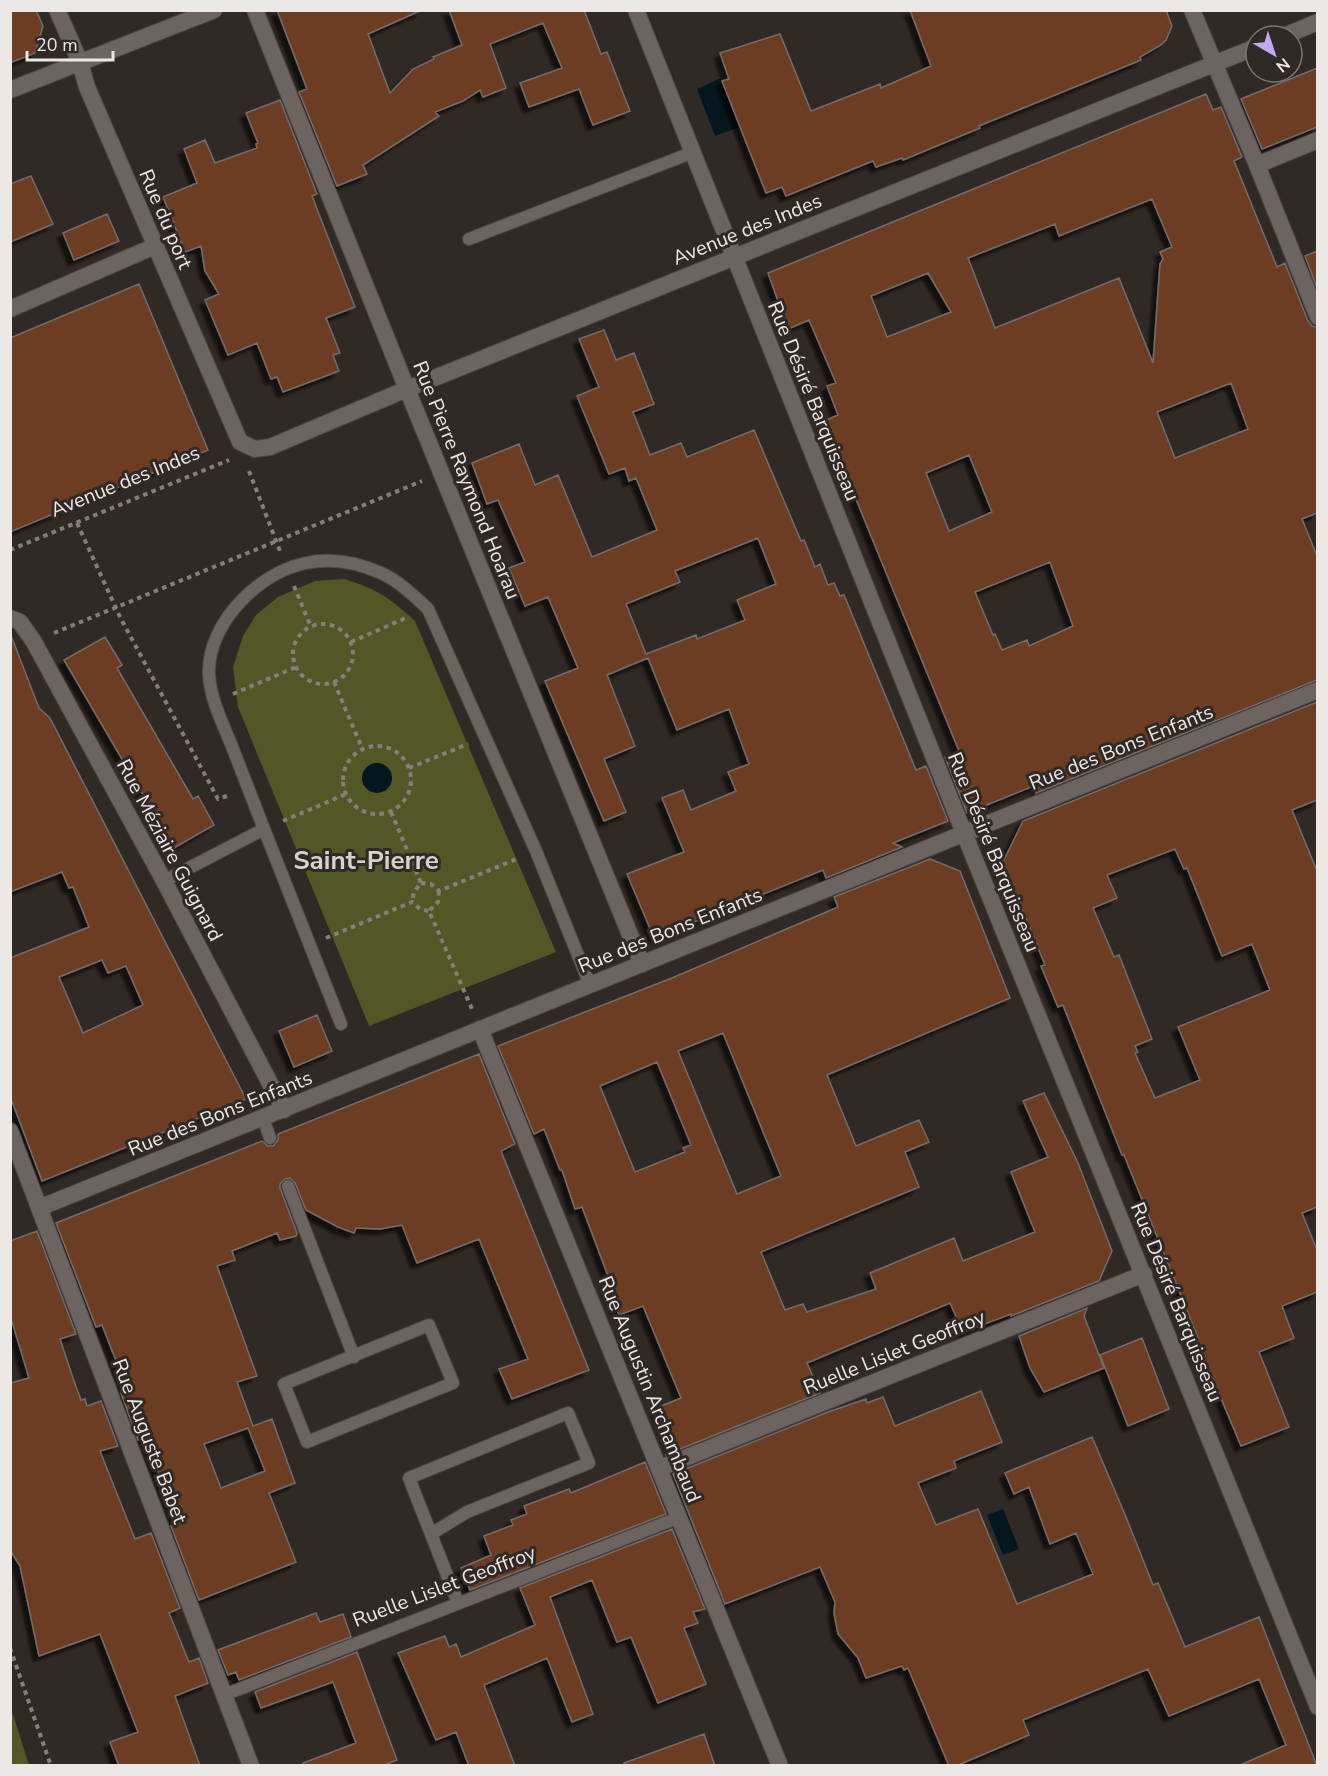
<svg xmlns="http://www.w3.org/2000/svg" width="1328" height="1776" viewBox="0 0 1328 1776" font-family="'Nunito Sans',sans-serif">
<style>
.green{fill:#535725}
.water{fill:#04171f}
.building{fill:#6c3e23;stroke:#736c68;stroke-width:1.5;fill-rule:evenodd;filter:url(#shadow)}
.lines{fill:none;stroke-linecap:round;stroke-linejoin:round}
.service-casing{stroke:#4b4543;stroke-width:14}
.minor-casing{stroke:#4b4543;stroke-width:18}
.tertiary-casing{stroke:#4b4543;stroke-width:18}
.path{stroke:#847f7b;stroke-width:4;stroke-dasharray:4.5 4.5;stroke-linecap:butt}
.service{stroke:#6b6460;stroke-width:12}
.minor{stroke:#6b6460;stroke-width:16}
.tertiary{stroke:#6b6460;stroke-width:16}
.labels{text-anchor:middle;stroke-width:6;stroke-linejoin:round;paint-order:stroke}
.street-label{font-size:20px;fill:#ece8e6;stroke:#302a26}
.district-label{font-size:26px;font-weight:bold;fill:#dad1cd;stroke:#302a26}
</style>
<defs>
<filter id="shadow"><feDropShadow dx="-5.5" dy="5.5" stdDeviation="1.5" flood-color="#0009"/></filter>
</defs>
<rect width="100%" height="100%" fill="#302a26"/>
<path class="green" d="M 344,579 C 377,589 390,598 415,621 L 556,952 L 369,1026 L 238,707 L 233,667 L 243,636 L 256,615 L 278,597 L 315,581 Z
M 10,1705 L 29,1765 L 11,1765 Z"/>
<path class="water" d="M 721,78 L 740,127 L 715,136 L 697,89 Z
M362 778a15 15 0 1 1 30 0a15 15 0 1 1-30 0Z
M 1003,1509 L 1019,1549 L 1003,1555 L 987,1515 Z"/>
<path class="building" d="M 10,10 L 36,10 L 43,26 L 35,53 L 10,63 Z
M 277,10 L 422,10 L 368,34 L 390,93 L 413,69 L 434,59 L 433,57 L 462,45 L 449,10 L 584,10 L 601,54 L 607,52 L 630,111 L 593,125 L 579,89 L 529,107 L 520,83 L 562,68 L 543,23 L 490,44 L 506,88 L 483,97 L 480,90 L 463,101 L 435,112 L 439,116 L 363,165 L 367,174 L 337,186 L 299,92 L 307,89 Z
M 910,10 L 1166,10 L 1172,26 L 1166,40 L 1161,45 L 1140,57 L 1141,60 L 979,126 L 980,128 L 903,160 L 902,158 L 876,167 L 873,161 L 786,196 L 782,187 L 766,193 L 722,81 L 729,79 L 720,53 L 780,34 L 811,111 L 880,84 L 881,88 L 931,66 Z
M 1317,68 L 1317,127 L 1262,149 L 1241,99 Z
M 1206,94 L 1213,110 L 1221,107 L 1242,157 L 1234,161 L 1277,267 L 1285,263 L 1308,321 L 1312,326 L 1317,327 L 1317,513 L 1302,519 L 1317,556 L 1317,680 L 1036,793 L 1041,783 L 967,813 L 945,757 L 959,751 L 824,421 L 838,415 L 827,386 L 836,383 L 809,320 L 788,329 L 768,273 ZM 1152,199 L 1172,247 L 1160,252 L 1163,259 L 1160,264 L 1153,363 L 1119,278 L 995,328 L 968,258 L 1055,224 L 1059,236 ZM 928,273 L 951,312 L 887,337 L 871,296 ZM 1231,383 L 1248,429 L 1175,458 L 1157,412 ZM 969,455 L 992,512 L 949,531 L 926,473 ZM 1050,562 L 1073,626 L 1029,646 L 1027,640 L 1002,650 L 995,634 L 993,635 L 975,592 Z
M 280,100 L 317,194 L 312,196 L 355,307 L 326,318 L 340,353 L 333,355 L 339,371 L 283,392 L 277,377 L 271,379 L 257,343 L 228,355 L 205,300 L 219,294 L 205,271 L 201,246 L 185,252 L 163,197 L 197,183 L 184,149 L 205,140 L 215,163 L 257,148 L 256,144 L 258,143 L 246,113 Z
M 31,176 L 53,224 L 10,242 L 10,184 Z
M 107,214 L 119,241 L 74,260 L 63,233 Z
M 1317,251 L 1317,288 L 1305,256 Z
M 139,284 L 208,450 L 10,532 L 10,338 Z
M 604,330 L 616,360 L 634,353 L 654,404 L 633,412 L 650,455 L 681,443 L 687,457 L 754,430 L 801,541 L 804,540 L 815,567 L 820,564 L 828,585 L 834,583 L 840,596 L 844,595 L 916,770 L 926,766 L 948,821 L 893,843 L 902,847 L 826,878 L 823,870 L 654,938 L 627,874 L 684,852 L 662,798 L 683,790 L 691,810 L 736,791 L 728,772 L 749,764 L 729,709 L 677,730 L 648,658 L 607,675 L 635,746 L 604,759 L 626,812 L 604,821 L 545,681 L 578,668 L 548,597 L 525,606 L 509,568 L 525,562 L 498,500 L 487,504 L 472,463 L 519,444 L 535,485 L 558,475 L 592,557 L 657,530 L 636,478 L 629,481 L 625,468 L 609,474 L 577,396 L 599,387 L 579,339 ZM 758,538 L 776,584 L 737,600 L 745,620 L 697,639 L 696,635 L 646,654 L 626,604 L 680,582 L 675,571 Z
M 105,637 L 122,665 L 117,668 L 193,799 L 198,796 L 214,825 L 174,848 L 64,660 Z
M 10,638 L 12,638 L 39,708 L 50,718 L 246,1099 L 42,1181 L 10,1096 L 10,958 L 89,927 L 73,887 L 69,888 L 62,872 L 10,892 ZM 102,960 L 108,973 L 126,966 L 143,1005 L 83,1033 L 59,977 Z
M 1317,702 L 1317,800 L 1292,810 L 1317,871 L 1317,1207 L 1302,1213 L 1317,1250 L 1317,1292 L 1282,1306 L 1294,1338 L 1259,1352 L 1289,1427 L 1241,1446 L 1210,1372 L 1207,1373 L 1192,1340 L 1198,1338 L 1124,1155 L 1122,1155 L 1063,1005 L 1058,1007 L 1041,966 L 1045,965 L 1003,862 L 1023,821 ZM 1175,849 L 1184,869 L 1187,868 L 1222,956 L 1252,944 L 1270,990 L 1178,1027 L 1200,1080 L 1155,1098 L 1135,1053 L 1138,1052 L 1135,1046 L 1152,1039 L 1119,955 L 1114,957 L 1093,908 L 1117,898 L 1107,875 Z
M 930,859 L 960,871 L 1010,998 L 827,1075 L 856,1146 L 919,1120 L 929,1142 L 905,1152 L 919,1187 L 761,1252 L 785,1310 L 803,1304 L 807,1312 L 876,1289 L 870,1273 L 954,1238 L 963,1261 L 1035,1232 L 1011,1172 L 1048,1157 L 1023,1101 L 1044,1093 L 1078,1163 L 1112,1251 L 1099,1281 L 1011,1316 L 1011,1314 L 963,1332 L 950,1303 L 807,1363 L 820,1393 L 665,1455 L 673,1450 L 656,1408 L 681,1398 L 643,1306 L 619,1315 L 606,1283 L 610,1281 L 582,1207 L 575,1209 L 562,1170 L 560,1170 L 544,1129 L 534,1134 L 498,1046 L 672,978 L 838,907 L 834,897 ZM 723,1033 L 781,1176 L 737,1194 L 678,1051 ZM 657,1062 L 691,1145 L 683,1148 L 685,1152 L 635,1172 L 600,1086 Z
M 317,1015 L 332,1051 L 294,1067 L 279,1031 Z
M 479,1054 L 515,1144 L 501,1151 L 589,1370 L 512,1399 L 499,1369 L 528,1359 L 479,1239 L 417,1263 L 402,1225 L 380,1229 L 356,1228 L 354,1233 L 338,1227 L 306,1210 L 295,1183 L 290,1178 L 285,1179 L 280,1184 L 280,1188 L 297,1233 L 296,1236 L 280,1240 L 277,1233 L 232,1251 L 235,1260 L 217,1266 L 257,1376 L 237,1382 L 253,1426 L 272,1419 L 295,1483 L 269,1493 L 296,1562 L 199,1600 L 171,1526 L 178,1523 L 161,1479 L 145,1437 L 138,1440 L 121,1393 L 128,1391 L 102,1325 L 96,1327 L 56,1223 L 262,1141 L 268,1146 L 273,1146 L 278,1140 L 278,1134 ZM 248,1428 L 265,1471 L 221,1488 L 204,1444 Z
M 37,1231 L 76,1334 L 60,1339 L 74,1381 L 81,1400 L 85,1399 L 87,1406 L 101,1401 L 118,1446 L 100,1451 L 135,1539 L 151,1533 L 180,1608 L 169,1613 L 189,1662 L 199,1658 L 208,1683 L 175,1696 L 200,1766 L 119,1766 L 110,1742 L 138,1732 L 100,1634 L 39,1656 L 20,1566 L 10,1550 L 10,1383 L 29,1378 L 10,1315 L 10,1241 Z
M 1087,1308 L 1084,1316 L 1104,1368 L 1044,1392 L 1030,1368 L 1019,1336 Z
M 1142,1338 L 1169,1409 L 1128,1426 L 1100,1355 Z
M 981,1391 L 1002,1442 L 954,1461 L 956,1468 L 918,1483 L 936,1525 L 978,1509 L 1017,1604 L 1093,1574 L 1076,1533 L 1050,1544 L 1029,1487 L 1014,1494 L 1005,1473 L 1092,1437 L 1126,1517 L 1153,1585 L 1158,1583 L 1185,1647 L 1259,1617 L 1317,1766 L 1238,1766 L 1286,1745 L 1259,1679 L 1169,1716 L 1148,1669 L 1023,1720 L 1029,1735 L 956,1766 L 949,1766 L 908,1668 L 904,1670 L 902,1666 L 866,1678 L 858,1658 L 838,1634 L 834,1613 L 835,1602 L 820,1567 L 725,1604 L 673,1474 L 828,1412 L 866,1399 L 867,1403 L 883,1397 L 895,1426 Z
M 645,1462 L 666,1514 L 470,1590 L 461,1568 L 491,1555 L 484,1536 L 513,1525 L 511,1520 L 527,1514 L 524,1506 L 569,1489 L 571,1493 Z
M 672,1529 L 705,1609 L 693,1612 L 698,1623 L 684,1628 L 706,1684 L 658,1703 L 631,1637 L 617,1642 L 592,1580 L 550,1597 L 593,1714 L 572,1722 L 547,1658 L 484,1685 L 515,1766 L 469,1766 L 456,1732 L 436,1740 L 398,1653 L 445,1636 L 449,1647 L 456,1644 L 461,1657 L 535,1625 L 520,1588 Z
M 316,1613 L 320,1622 L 343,1614 L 351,1637 L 249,1676 L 239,1680 L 236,1672 L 228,1675 L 218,1650 Z
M 357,1652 L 397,1760 L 382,1766 L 303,1766 L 303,1763 L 356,1743 L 333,1682 L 261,1708 L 255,1692 Z
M 704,1734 L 715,1766 L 624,1766 L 624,1763 Z"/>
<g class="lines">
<g class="service-casing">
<path id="service" d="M 469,239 L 691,153
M 264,829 L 341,1024
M 164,881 L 264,829 C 253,800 242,772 231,744 C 222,722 210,698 209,674 C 208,647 222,621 241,601 C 280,561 328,549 381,573 C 399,581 414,596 428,609 L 536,851 L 590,985
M 263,1118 L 270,1138
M 288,1186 L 354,1357
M 429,1325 L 453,1383 L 307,1442 L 284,1384 Z
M 431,1534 L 467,1512 L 589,1463 L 568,1413 L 409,1478 L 458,1603
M 224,1695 L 680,1517"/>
</g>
<g class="minor-casing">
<path id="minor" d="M 57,10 L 80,62 L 87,87 L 240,442 L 255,449 L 270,447 L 407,389 L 1256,47
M 255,10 L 407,389 L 642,964
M 636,10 L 964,833 L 1318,1707
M 1192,10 L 1257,165 L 1318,317
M 1284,36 L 1318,22
M 10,90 L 214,10
M 1257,165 L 1318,140
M 10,309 L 155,246
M 10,618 L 20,622 L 34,642 L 164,881 L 284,1110
M 480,1029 L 780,1766
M 660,1468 L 1144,1274"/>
</g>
<g class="tertiary-casing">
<path id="tertiary" d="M 10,1131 L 251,1766
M 39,1208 L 1318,690"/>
</g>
<path class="path" d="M 249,471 L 280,551
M 77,523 L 120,617 L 218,799 L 230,795
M 10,550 L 229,460
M 294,586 L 311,627
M293 654a30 30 0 1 1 60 0a30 30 0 1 1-60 0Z
M 54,633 L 422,481
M 351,642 L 408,617
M 334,682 L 362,748
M 233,694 L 296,667
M343 780a34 34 0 1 1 68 0a34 34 0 1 1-68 0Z
M 409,768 L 468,744
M 391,812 L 421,883 L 414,892 L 412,902
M 283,821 L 346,794
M 421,883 L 431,884 L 439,891 L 519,858
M 439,891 L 438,902 L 429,911 L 472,1009
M 326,938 L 412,902 L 420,909 L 429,911
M 10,1648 L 51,1766"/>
<use href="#service" class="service"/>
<use href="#minor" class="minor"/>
<use href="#tertiary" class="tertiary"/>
</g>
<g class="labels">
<g class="street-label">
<text transform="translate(166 219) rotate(67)" y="7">Rue du port</text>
<text transform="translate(747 229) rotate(-22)" y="7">Avenue des Indes</text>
<text transform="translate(814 401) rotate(68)" y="7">Rue Désiré Barquisseau</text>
<text transform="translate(467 480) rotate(68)" y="7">Rue Pierre Raymond Hoarau</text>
<text transform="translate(125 481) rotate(-22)" y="7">Avenue des Indes</text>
<text transform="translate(1121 747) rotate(-22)" y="7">Rue des Bons Enfants</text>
<text transform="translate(170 850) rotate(62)" y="7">Rue Méziaire Guignard</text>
<text transform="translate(994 852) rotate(68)" y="7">Rue Désiré Barquisseau</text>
<text transform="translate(670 930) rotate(-22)" y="7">Rue des Bons Enfants</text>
<text transform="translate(220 1113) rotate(-22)" y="7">Rue des Bons Enfants</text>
<text transform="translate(1177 1302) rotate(68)" y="7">Rue Désiré Barquisseau</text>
<text transform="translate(894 1352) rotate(-22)" y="7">Ruelle Lislet Geoffroy</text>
<text transform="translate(650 1389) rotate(68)" y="7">Rue Augustin Archambaud</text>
<text transform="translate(150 1441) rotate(69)" y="7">Rue Auguste Babet</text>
<text transform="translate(444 1586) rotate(-21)" y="7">Ruelle Lislet Geoffroy</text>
</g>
<g class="district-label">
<text x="366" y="869">Saint-Pierre</text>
</g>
</g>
<rect width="1328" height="1776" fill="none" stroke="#ece8e6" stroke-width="24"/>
<g transform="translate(1274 54) rotate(141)"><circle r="28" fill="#302a26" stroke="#7b7673" stroke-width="1.5"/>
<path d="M0-4.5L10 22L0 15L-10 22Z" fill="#c2a8f2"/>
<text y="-9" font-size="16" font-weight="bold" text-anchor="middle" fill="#ece8e6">N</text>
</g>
<path d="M27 51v9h86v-9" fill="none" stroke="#ece8e6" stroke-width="3"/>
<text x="36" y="51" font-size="18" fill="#ece8e6" stroke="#302a26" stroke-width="4.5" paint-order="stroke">20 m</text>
</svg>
